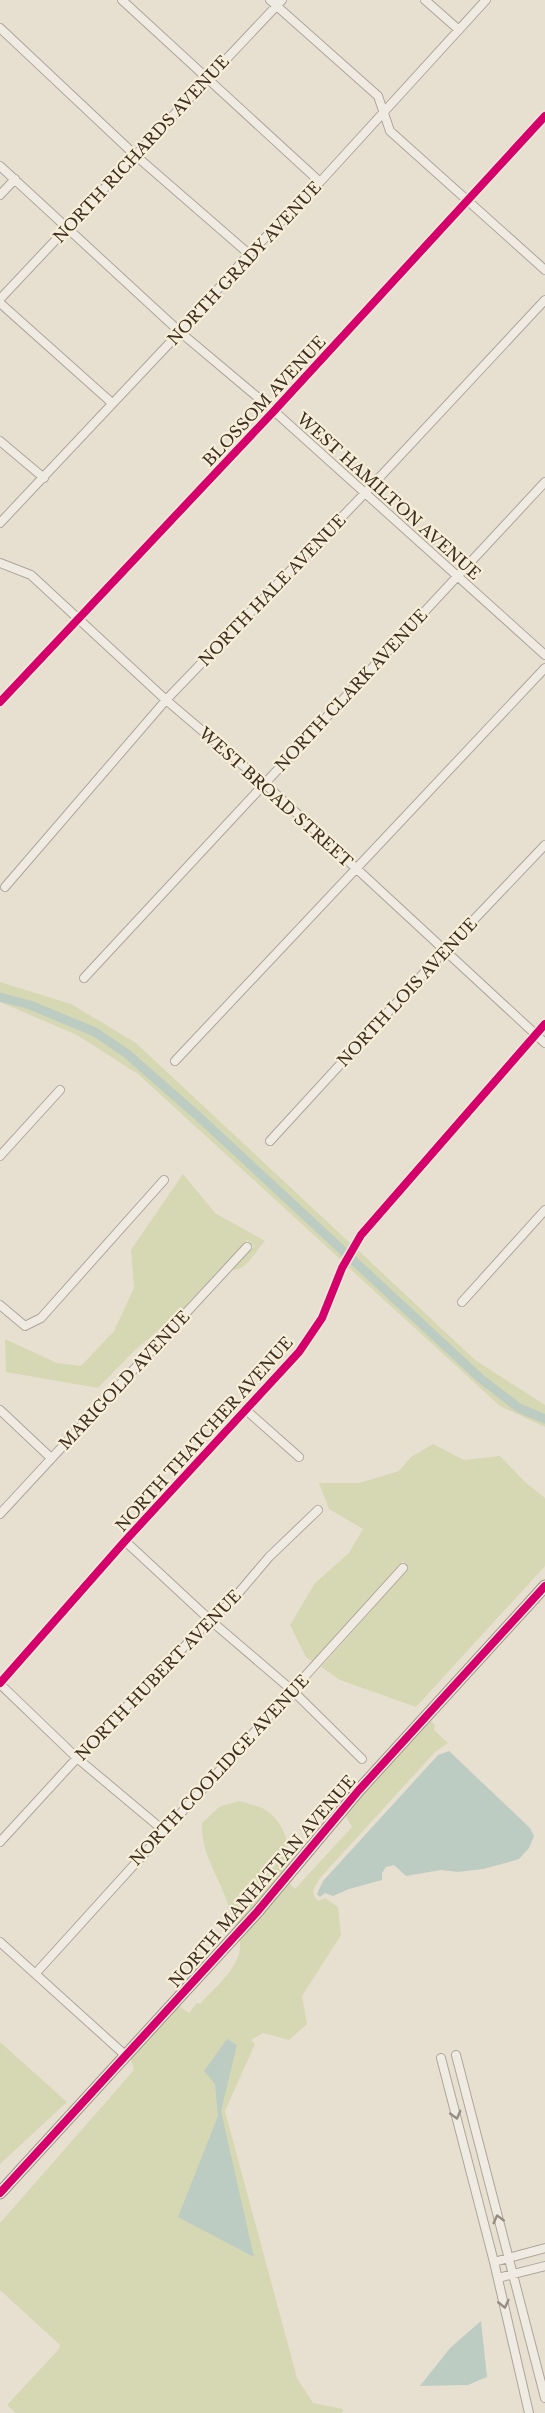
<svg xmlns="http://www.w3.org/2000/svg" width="545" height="2413" viewBox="0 0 545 2413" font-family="'Libre Baskerville',serif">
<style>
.green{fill:#d6d7b3}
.water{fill:#bcccc2}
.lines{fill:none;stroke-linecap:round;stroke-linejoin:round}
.canal{stroke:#bcccc2;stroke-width:9}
.street-casing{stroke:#ada599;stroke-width:10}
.secondary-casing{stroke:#9c958a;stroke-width:13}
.street{stroke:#efebe3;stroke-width:8}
.secondary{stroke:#efebe3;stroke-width:10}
.cycleway-casing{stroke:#f7eed8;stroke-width:11}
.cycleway{stroke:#d6006c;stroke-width:8}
.oneway{stroke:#968c82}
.labels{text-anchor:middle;stroke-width:4.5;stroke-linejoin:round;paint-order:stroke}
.street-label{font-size:16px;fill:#3d2e20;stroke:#f7eed8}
</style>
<rect width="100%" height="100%" fill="#e7e0d1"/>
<path class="green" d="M 0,982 L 71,1004 L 136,1043 L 351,1244 L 341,1260 L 138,1074 L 77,1035 L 0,1002 Z
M 183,1174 L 215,1213 L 265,1241 C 255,1251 247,1271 232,1270 L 254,1246 L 247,1240 L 179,1313 L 135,1350 L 98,1388 L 6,1372 L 5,1339 L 57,1363 L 81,1366 L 114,1331 L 134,1288 L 131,1250 Z
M 358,1250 L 475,1360 L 545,1405 L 545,1427 L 500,1406 L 348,1267 Z
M 433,1444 L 464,1460 L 500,1456 L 525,1482 L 545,1498 L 545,1566 L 416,1707 L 340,1680 L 321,1667 L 409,1568 L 403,1561 L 313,1662 L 306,1657 L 290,1625 L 315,1583 L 349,1553 L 363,1529 L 329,1509 L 319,1483 L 359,1483 L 399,1471 L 411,1457 Z
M 431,1721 L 435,1725 L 434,1730 L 448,1743 L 435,1752 L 320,1878 C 315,1887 309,1893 318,1901 L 325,1898 L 338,1907 L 341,1935 L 302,1996 L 307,2024 L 289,2040 L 263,2033 L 251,2040 L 255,2044 L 225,2111 L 297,2378 L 313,2403 L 343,2409 L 342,2413 L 16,2413 L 7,2405 L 59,2349 L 60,2345 L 0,2290 L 0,2223 L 134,2070 L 130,2056 L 178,2005 L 189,2013 L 197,2003 L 200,2004 C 214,1988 247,1962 239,1938 L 288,1882 L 295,1889 L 352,1827 L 345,1815 Z
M 239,1801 C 246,1803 255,1805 262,1808 C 283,1818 291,1845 289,1866 L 236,1928 C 232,1917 229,1906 225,1896 C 215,1871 201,1851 202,1823 L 219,1807 Z
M 0,2042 L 67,2102 L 0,2164 Z"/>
<path class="water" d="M 449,1751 L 530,1828 L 534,1836 L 529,1848 L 519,1859 L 509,1862 L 483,1869 L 458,1872 L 441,1870 L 406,1876 L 394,1865 L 386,1867 L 382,1873 L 382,1880 L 349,1889 L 333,1896 L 325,1893 L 320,1897 L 317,1894 L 323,1881 L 438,1755 Z
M 227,2039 L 237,2045 L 221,2111 L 254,2257 L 178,2217 L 218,2116 L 215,2084 L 204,2071 Z
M 481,2321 L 487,2377 L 468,2385 L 420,2386 L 450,2348 Z"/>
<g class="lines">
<path class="canal" d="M 0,997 L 30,1005 L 95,1032 L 126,1053 L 199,1117 L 480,1378 L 519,1408 L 545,1419"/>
<g class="street-casing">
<path id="street" d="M 122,0 L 320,182
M 270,0 L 378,96 L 390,131 L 545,270
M 425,0 L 459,30
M 0,28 L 135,155 L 249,254
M 0,166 L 180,332 L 274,411 L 545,655
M 0,195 L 15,179
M 0,299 L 282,0
M 0,303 L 112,403
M 0,441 L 44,478
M 0,523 L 180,332 L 249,254 L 320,182 L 486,0
M 0,563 L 31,575 L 166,700 L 265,784 L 545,1043
M 0,702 L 274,411 L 545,116
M 5,887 L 166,700 L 365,493 L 545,300
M 84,978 L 545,482
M 175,1061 L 545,668
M 270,1141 L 445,950 L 545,845
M 0,1156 L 60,1090
M 462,1302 L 545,1210
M 0,1305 L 25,1326 L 41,1318 L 164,1180
M 0,1410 L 51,1458
M 246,1410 L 299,1457
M 0,1514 L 247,1247
M 125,1541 L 210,1620 L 293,1691 L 362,1759
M 0,1683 L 125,1541 L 299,1352 L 322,1318 L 342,1268 L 361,1235 L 545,1024
M 0,1684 L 77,1758 L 163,1830
M 0,1842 L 77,1758 L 210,1620 L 230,1603 L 269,1557 L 318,1510
M 0,1942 L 125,2055
M 36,1973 L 403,1568
M 456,2055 L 545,2398
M 441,2058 L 494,2262 L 529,2413
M 494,2262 L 545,2248
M 498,2278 L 545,2266"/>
</g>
<g class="secondary-casing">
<path id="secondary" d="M 0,2193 L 257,1912 L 359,1790 L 545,1586"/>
</g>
<use href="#street" class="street"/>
<use href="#secondary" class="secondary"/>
<g class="cycleway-casing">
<path id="cycleway" d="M 0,702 L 274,411 L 545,116
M 0,1683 L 125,1541 L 299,1352 L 322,1318 L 342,1268 L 361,1235 L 545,1024
M 0,2193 L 257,1912 L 359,1790 L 545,1586"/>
</g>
<use href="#cycleway" class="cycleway"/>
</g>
<defs><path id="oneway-chevron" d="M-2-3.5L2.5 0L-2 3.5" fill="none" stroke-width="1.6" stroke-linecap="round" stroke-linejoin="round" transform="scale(1.5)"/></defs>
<g class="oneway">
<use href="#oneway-chevron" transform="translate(456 2115) rotate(75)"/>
<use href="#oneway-chevron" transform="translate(498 2219) rotate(-105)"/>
<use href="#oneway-chevron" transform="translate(504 2304) rotate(77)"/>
</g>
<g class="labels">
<g class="street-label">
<text transform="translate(141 149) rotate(-47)" y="6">NORTH RICHARDS AVENUE</text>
<text transform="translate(244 263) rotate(-47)" y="6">NORTH GRADY AVENUE</text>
<text transform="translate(264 401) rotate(-47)" y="6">BLOSSOM AVENUE</text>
<text transform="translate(389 496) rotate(42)" y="6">WEST HAMILTON AVENUE</text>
<text transform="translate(272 590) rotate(-46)" y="6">NORTH HALE AVENUE</text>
<text transform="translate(351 690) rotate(-47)" y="6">NORTH CLARK AVENUE</text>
<text transform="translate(276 797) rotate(42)" y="6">WEST BROAD STREET</text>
<text transform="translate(407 992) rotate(-47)" y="6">NORTH LOIS AVENUE</text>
<text transform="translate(124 1380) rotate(-47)" y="6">MARIGOLD AVENUE</text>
<text transform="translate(204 1434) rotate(-48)" y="6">NORTH THATCHER AVENUE</text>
<text transform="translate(158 1675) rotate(-46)" y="6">NORTH HUBERT AVENUE</text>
<text transform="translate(219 1770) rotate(-47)" y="6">NORTH COOLIDGE AVENUE</text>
<text transform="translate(262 1881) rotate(-49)" y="6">NORTH MANHATTAN AVENUE</text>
</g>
</g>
</svg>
